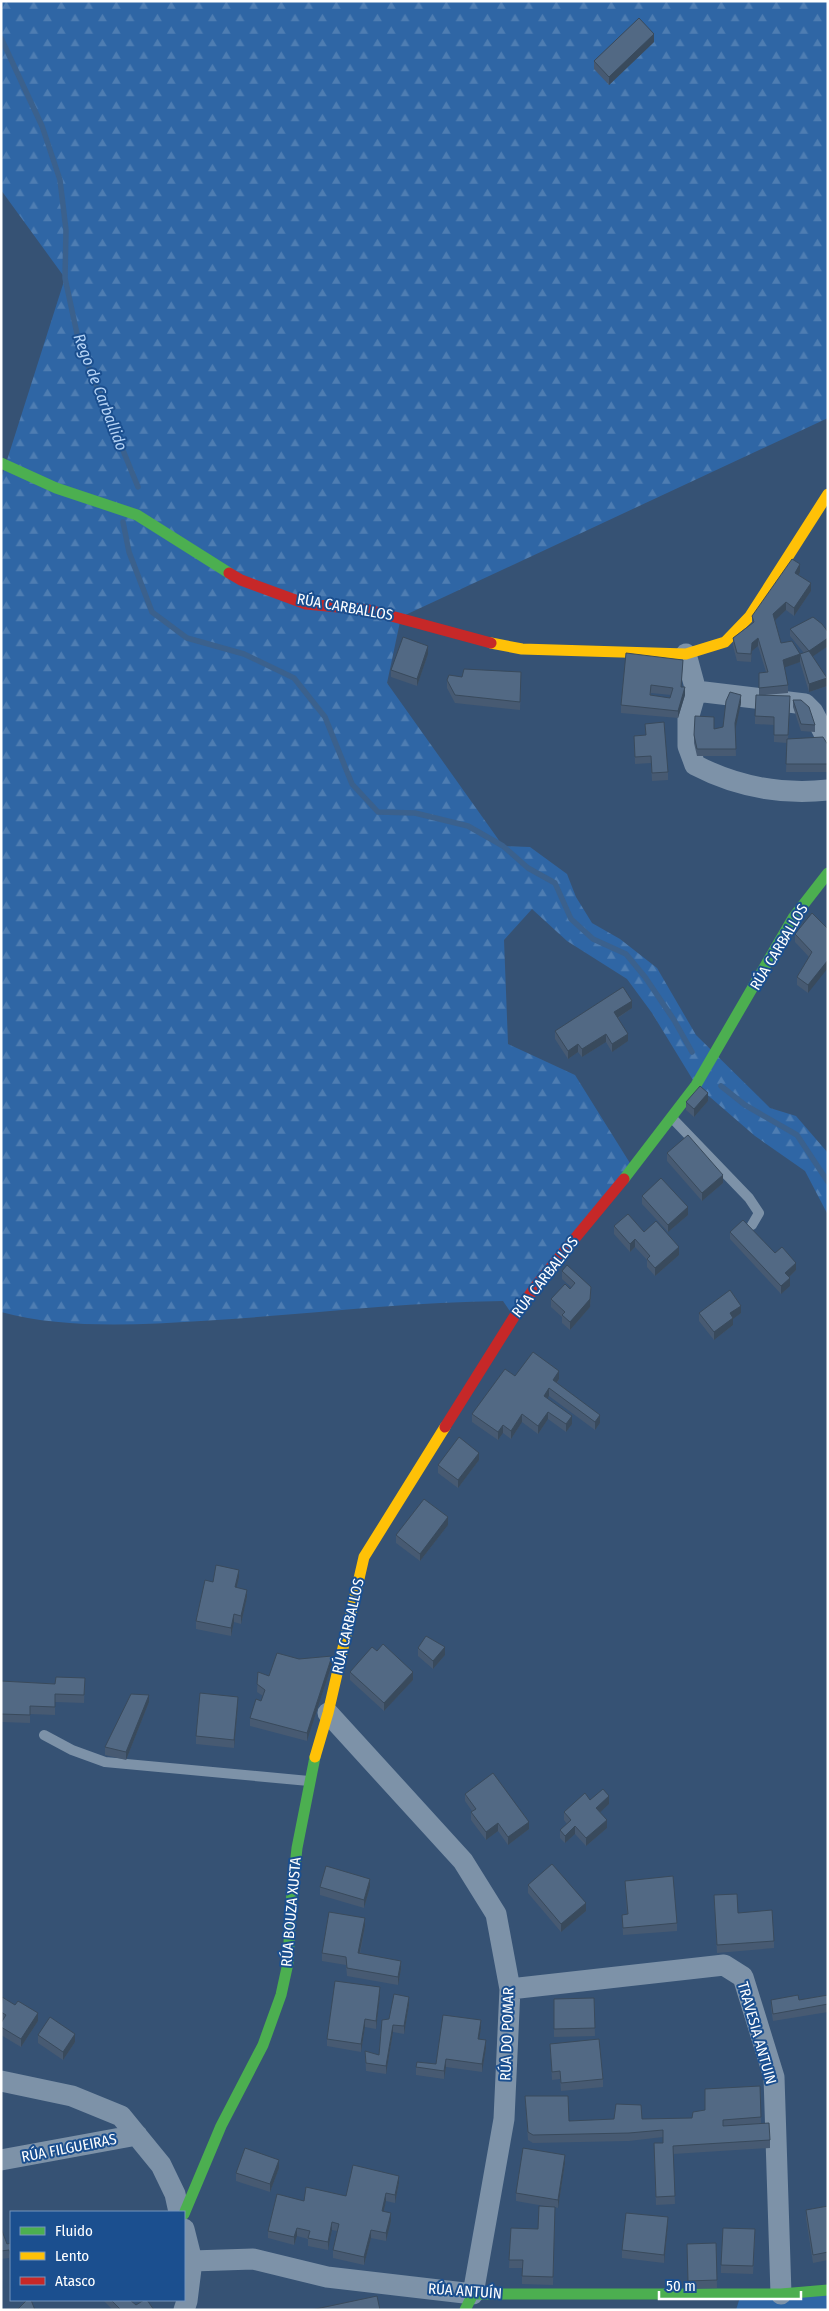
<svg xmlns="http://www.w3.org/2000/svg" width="829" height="2311" viewBox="0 0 829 2311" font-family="'Fira Sans Condensed',sans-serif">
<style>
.grass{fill:#2f66a5}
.forest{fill:url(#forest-firs)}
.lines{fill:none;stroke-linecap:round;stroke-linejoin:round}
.stream{stroke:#3b618d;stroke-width:5.5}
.lane{stroke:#7d92a8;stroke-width:10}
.street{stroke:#7d92a8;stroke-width:21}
.fast{stroke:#4caf50;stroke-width:11}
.slow{stroke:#ffc107;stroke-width:11}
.jam{stroke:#c62828;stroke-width:11}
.wall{fill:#475a72;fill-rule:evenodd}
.shaded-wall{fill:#394a5c}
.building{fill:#526984;stroke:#394a5c;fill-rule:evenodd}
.labels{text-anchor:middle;stroke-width:4;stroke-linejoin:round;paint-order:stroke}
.street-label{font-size:15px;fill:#fff;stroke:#1b4f8f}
.water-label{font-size:16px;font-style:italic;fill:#b5d3f5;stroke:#1b4f8f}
</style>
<defs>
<pattern id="forest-firs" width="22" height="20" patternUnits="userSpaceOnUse" patternTransform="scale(1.25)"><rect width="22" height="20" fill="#2f66a5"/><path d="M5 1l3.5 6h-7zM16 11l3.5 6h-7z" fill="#4e7db2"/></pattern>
</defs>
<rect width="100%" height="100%" fill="#365274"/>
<path class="grass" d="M 828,2289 L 828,2310 L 736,2310 L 741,2294 Z"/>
<path class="forest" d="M 1,1 L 828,1 L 828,418 L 401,617 L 387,683 L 503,846 L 530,847 L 567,874 L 576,897 L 592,923 L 620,939 L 657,968 L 696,1035 L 770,1108 L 796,1116 L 828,1153 L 828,1215 L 805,1171 L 755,1136 L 696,1085 L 652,1013 L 627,979 L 567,941 L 532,909 L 504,940 L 508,1044 L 575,1075 L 633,1168 L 514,1317 L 503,1301 C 402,1302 302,1315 201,1321 C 137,1325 63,1329 1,1312 L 1,479 L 65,278 L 1,190 Z"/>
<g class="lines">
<path class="stream" d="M 1,38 L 42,126 L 60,180 L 66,230 L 65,278 L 79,343 L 138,487
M 123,522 L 129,552 L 152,612 L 187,638 L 244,654 L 294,678 L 325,717 L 352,784 L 378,812 L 415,813 L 468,826 L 503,846 L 528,868 L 555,883 L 571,919 L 593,939 L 626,954 L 645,977 L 674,1020 L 692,1052
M 721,1086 L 745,1105 L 797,1135 L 828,1182"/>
<path class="lane" d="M 672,1118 L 749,1198 L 759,1213 L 752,1225
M 44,1735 L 72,1750 L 105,1762 L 309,1781"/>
<path class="street" d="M 686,654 L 696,691 L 688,719 L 688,746 L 695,765 C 737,787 780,795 828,790
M 696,691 L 805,704 L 813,712 L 828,741
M 510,1989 L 724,1965 L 743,1977 L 774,2077 L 781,2294
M 1,2081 L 72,2096 L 121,2116 L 161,2165 L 175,2194 L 179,2212
M 1,2160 L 137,2135
M 192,2261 L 253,2259 L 327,2277 L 473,2294 L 504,2119 L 510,1989 L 496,1914 L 463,1861 L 328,1713
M 184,2310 L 187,2301 L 192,2261 L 184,2229"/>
<path class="fast" d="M 1,463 L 56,488 L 137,515 L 229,573
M 624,1179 L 696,1085 L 793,918 L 828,873
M 184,2214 L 221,2126 L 263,2045 L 281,1995 L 288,1963 L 291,1903 L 297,1848 L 315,1757
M 465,2310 L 473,2294 L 781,2294 L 828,2290"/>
<path class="slow" d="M 491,643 L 522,649 L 686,654 L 725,642 L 750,616 L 828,494
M 315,1757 L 328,1713 L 364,1557 L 445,1427"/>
<path class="jam" d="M 229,573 L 241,580 L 306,604 L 369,610 L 491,643
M 445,1427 L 514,1317 L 538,1283 L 624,1179"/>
</g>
<path class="wall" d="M 654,42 L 609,85 L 594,69 L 594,61 Z
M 800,572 L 798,575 L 811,591 L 794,616 L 786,610 L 775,620 L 781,643 L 800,654 L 804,653 L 790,636 L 790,629 L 828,646 L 813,656 L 827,686 L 809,692 L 800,662 L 784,667 L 788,685 L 788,693 L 765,695 L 790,704 L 788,739 L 828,745 L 828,772 L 786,772 L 787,743 L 774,742 L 774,725 L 755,724 L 755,716 L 759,695 L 759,673 L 766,672 L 758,646 L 752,651 L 751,662 L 737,661 L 733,646 L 733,638 L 752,623 L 752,616 Z
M 428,654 L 417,686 L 391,677 L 391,670 Z
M 683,660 L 681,687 L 685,695 L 678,718 L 621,713 L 621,705 ZM 651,693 L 671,695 L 670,698 L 651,695 Z
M 462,677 L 521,680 L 520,710 L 455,703 L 447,688 L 447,680 Z
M 793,700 L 815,725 L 815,732 L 801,731 L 793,707 Z
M 741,703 L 735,729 L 736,756 L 697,756 L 694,743 L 694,735 L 714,729 L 723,727 Z
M 645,724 L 668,772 L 668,780 L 652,781 L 651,763 L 635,764 L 634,736 L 646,735 Z
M 828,929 L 808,993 L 797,985 L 797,977 L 809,957 L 795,942 L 795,934 Z
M 632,1008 L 618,1018 L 628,1041 L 612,1052 L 606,1042 L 582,1057 L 578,1052 L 568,1059 L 555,1039 L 555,1031 Z
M 708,1101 L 694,1117 L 686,1110 L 686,1102 Z
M 667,1153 L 723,1183 L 702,1201 L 667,1161 Z
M 642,1196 L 688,1215 L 668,1232 L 642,1204 Z
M 614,1226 L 644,1232 L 679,1255 L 655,1276 L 647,1267 L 647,1260 L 635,1247 L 630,1252 L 614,1234 Z
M 730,1232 L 775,1253 L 796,1270 L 789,1277 L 790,1286 L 781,1294 L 730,1239 Z
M 562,1271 L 591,1295 L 590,1307 L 570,1330 L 562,1323 L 562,1317 L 551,1307 L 551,1299 L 570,1289 L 571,1287 L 562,1279 Z
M 699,1313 L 741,1313 L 733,1319 L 733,1325 L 714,1340 L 699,1321 Z
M 515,1376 L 559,1379 L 557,1383 L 600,1423 L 595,1430 L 549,1396 L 547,1399 L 572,1424 L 566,1432 L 548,1419 L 538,1434 L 522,1422 L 511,1439 L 503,1433 L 498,1440 L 472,1422 L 472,1414 Z
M 479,1460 L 458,1488 L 438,1473 L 438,1465 Z
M 448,1525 L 420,1561 L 396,1543 L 396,1535 Z
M 239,1577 L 237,1587 L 247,1597 L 241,1624 L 234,1622 L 231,1636 L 196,1629 L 196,1621 L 213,1582 Z
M 418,1648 L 445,1655 L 433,1669 L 418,1656 Z
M 299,1659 L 332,1664 L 307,1741 L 250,1726 L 250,1718 L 261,1701 L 263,1696 L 257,1692 L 258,1672 L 269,1676 Z
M 350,1672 L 413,1680 L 384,1711 L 350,1680 Z
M 85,1678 L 84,1703 L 55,1702 L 55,1715 L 30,1714 L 30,1723 L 1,1722 L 1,1681 L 55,1684 Z
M 149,1702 L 126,1760 L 105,1755 L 105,1747 Z
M 238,1705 L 234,1748 L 196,1744 L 196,1736 Z
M 465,1794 L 529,1829 L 508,1845 L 498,1831 L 486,1840 L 471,1820 L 471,1812 L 472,1811 L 465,1801 Z
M 590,1800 L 609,1804 L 600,1812 L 607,1828 L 586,1846 L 575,1834 L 565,1843 L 560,1838 L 560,1830 L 567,1824 L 564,1820 L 564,1812 Z
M 625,1881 L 677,1923 L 677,1931 L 623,1935 L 622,1915 L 627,1914 Z
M 528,1885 L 586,1911 L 561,1932 L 528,1893 Z
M 320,1887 L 370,1887 L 364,1908 L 320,1895 Z
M 714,1895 L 738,1913 L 774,1941 L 774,1948 L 717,1953 Z
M 365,1926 L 360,1954 L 401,1969 L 398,1985 L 347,1976 L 346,1965 L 322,1961 L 322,1953 Z
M 380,1995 L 376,2029 L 365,2027 L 361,2052 L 327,2046 L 327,2039 Z
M 828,1995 L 828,2012 L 773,2021 L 771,2008 L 771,2000 L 799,2000 Z
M 1,1998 L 15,2005 L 38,2021 L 21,2047 L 1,2035 L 1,2023 L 3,2021 L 1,2020 Z
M 594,1998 L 595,2036 L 554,2037 L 554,1999 Z
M 409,2005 L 404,2034 L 393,2032 L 386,2074 L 366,2071 L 365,2051 L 379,2055 L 389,2019 Z
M 481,2028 L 479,2039 L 486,2048 L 482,2072 L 446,2067 L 444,2079 L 416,2075 L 416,2067 L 436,2064 Z
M 38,2035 L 75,2042 L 63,2060 L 38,2043 Z
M 550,2044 L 603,2079 L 603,2087 L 561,2091 L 560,2079 L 552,2080 Z
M 760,2086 L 761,2123 L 770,2140 L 770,2148 L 673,2154 L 675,2204 L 656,2205 L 654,2151 L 663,2143 L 663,2137 L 629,2141 L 533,2143 L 528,2140 L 525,2096 L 569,2121 L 692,2118 L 705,2110 Z
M 565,2163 L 558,2208 L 555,2207 L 553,2285 L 522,2284 L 522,2268 L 509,2268 L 511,2228 L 538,2229 L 550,2207 L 516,2201 L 516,2193 Z
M 279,2168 L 270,2192 L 236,2181 L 236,2173 Z
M 399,2183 L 395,2203 L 386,2201 L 384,2211 L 391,2221 L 386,2241 L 371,2238 L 364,2265 L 333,2258 L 333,2250 L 337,2231 L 332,2230 L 328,2250 L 308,2246 L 308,2239 L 297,2236 L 294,2245 L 268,2238 L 268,2231 L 304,2201 L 346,2196 Z
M 828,2206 L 828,2260 L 813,2263 L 806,2218 L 806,2210 Z
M 668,2225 L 664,2263 L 622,2258 L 622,2250 Z
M 1,2228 L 7,2244 L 11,2243 L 11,2264 L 9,2258 L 1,2259 Z
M 755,2237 L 753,2274 L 721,2273 L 721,2265 Z
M 716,2243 L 717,2288 L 688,2289 L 687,2244 Z
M 103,2300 L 130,2300 L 136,2305 L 154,2310 L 113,2310 Z"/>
<path class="shaded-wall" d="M 654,34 L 654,42 L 609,85 L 609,77 Z
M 800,564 L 800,572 L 795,581 L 795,573 Z
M 811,583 L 811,591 L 794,616 L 794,608 Z
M 786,602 L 786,610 L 773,622 L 773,614 Z
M 758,638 L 758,646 L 752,651 L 751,662 L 752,643 Z
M 828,638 L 828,646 L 809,659 L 809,651 Z
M 428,646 L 428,654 L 417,686 L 417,679 Z
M 800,654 L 800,662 L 783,668 L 783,660 Z
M 827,678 L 827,686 L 809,692 L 809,684 Z
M 685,687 L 685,695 L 678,718 L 678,711 Z
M 741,695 L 741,703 L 735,731 L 735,723 Z
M 828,960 L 828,968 L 808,993 L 808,985 Z
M 632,1001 L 632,1008 L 614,1020 L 614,1012 Z
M 606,1034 L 606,1042 L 582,1057 L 582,1049 Z
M 628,1034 L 628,1041 L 612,1052 L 612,1044 Z
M 578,1044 L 578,1052 L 568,1059 L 568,1051 Z
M 708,1093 L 708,1101 L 694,1117 L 694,1109 Z
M 723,1175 L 723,1183 L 702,1201 L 702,1193 Z
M 688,1207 L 688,1215 L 668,1232 L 668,1225 Z
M 635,1239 L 635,1247 L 630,1252 L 630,1244 Z
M 679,1247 L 679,1255 L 655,1276 L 655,1268 Z
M 796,1263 L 796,1270 L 785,1281 L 785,1273 Z
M 790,1278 L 790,1286 L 781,1294 L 781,1286 Z
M 591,1287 L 590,1307 L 570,1330 L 570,1322 Z
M 741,1306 L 741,1313 L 733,1319 L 733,1325 L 714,1340 L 714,1332 L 730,1313 Z
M 559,1371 L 559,1379 L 553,1388 L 553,1380 Z
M 549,1388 L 549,1396 L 544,1404 L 544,1396 Z
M 548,1412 L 548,1419 L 538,1434 L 538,1426 Z
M 522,1414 L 522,1422 L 511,1439 L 511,1431 Z
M 600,1415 L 600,1423 L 595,1430 L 595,1422 Z
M 572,1416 L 572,1424 L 566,1432 L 566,1424 Z
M 503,1425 L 503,1433 L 498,1440 L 498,1432 Z
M 479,1453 L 479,1460 L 458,1488 L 458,1480 Z
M 448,1517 L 448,1525 L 420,1561 L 420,1554 Z
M 239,1570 L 239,1577 L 235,1595 L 235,1587 Z
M 247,1590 L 247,1597 L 241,1624 L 241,1616 Z
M 234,1614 L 234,1622 L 231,1636 L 231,1628 Z
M 445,1647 L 445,1655 L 433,1669 L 433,1661 Z
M 332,1656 L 332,1664 L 307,1741 L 307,1733 Z
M 413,1672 L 413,1680 L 384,1711 L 384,1703 Z
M 149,1695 L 149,1702 L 126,1760 L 126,1752 Z
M 238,1697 L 238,1705 L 234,1748 L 234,1740 Z
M 609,1796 L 609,1804 L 596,1816 L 596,1808 Z
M 607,1820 L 607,1828 L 586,1846 L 586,1838 Z
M 529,1822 L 529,1829 L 508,1845 L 508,1837 Z
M 498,1823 L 498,1831 L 486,1840 L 486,1832 Z
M 575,1826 L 575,1834 L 565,1843 L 565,1836 Z
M 370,1879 L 370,1887 L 364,1908 L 364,1900 Z
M 586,1903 L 586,1911 L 561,1932 L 561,1924 Z
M 365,1918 L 365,1926 L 358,1961 L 358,1953 Z
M 401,1961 L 401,1969 L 398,1985 L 398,1977 Z
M 380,1987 L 380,1995 L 376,2029 L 376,2021 Z
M 409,1997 L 409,2005 L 404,2034 L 404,2026 Z
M 38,2013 L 38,2021 L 21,2047 L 21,2039 Z
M 365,2019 L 365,2027 L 361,2052 L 361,2044 Z
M 481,2020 L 481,2028 L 478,2047 L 478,2039 Z
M 393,2025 L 393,2032 L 386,2074 L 386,2066 Z
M 75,2034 L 75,2042 L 63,2060 L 63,2052 Z
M 486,2040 L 486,2048 L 482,2072 L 482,2064 Z
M 446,2059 L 446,2067 L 444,2079 L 444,2071 Z
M 565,2155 L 565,2163 L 558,2208 L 558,2200 Z
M 279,2160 L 279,2168 L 270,2192 L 270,2184 Z
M 399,2176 L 399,2183 L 395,2203 L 395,2195 Z
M 386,2193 L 386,2201 L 382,2219 L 382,2211 Z
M 391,2213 L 391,2221 L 386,2241 L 386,2233 Z
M 668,2217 L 668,2225 L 664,2263 L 664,2255 Z
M 332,2222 L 332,2230 L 328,2250 L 328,2242 Z
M 297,2228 L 297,2236 L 294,2245 L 294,2237 Z
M 371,2230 L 371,2238 L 364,2265 L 364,2257 Z"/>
<path class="building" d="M 639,18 L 654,34 L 609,77 L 594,61 Z
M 792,559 L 800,564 L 795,573 L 811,583 L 794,608 L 786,602 L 773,614 L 781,643 L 792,641 L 800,654 L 783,660 L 788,685 L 759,688 L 759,673 L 768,672 L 758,638 L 752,643 L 751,654 L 737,653 L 733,638 L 754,622 L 752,616 Z
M 813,617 L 822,624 L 828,632 L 828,638 L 809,651 L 827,678 L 809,684 L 800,654 L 809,651 L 790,629 Z
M 403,637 L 428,646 L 417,679 L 391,670 Z
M 626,653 L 683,660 L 681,687 L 685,687 L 678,711 L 621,705 ZM 651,685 L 673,688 L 670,698 L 650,695 Z
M 464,669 L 521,672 L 520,702 L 455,695 L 447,680 L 449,675 L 462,677 Z
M 730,692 L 741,695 L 735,723 L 736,749 L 697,749 L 694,735 L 695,716 L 714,717 L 714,729 L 723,727 L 726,701 Z
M 756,695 L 790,696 L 788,735 L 774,735 L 774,717 L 755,716 Z
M 793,700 L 801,700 L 809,707 L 815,725 L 801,724 Z
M 664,722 L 668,772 L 652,773 L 651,756 L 635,757 L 634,736 L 646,735 L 645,724 Z
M 823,737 L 828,745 L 828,764 L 786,764 L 787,739 Z
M 812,913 L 828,929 L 828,960 L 808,985 L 797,977 L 812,952 L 795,934 Z
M 623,987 L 632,1001 L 614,1012 L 628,1034 L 612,1044 L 606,1034 L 582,1049 L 578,1044 L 568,1051 L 555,1031 Z
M 700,1086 L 708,1093 L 694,1109 L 686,1102 Z
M 688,1135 L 723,1175 L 702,1193 L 667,1153 Z
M 661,1178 L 688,1207 L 668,1225 L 642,1196 Z
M 628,1214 L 644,1232 L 656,1221 L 679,1247 L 655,1268 L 647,1259 L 650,1256 L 635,1239 L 630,1244 L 614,1226 Z
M 743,1220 L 775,1253 L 782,1247 L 796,1263 L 785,1273 L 790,1278 L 781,1286 L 730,1232 Z
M 567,1265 L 591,1287 L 590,1299 L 570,1322 L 562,1315 L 565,1312 L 551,1299 L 565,1284 L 570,1289 L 575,1283 L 562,1271 Z
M 730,1290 L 741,1306 L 730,1313 L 733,1318 L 714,1332 L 699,1313 Z
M 533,1352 L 559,1371 L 553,1380 L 600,1415 L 595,1422 L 549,1388 L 544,1396 L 572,1416 L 566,1424 L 548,1412 L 538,1426 L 522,1414 L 511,1431 L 503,1425 L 498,1432 L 472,1414 L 505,1369 L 515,1376 Z
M 459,1437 L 479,1453 L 458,1480 L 438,1465 Z
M 424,1499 L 448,1517 L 420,1554 L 396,1535 Z
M 216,1565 L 239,1570 L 235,1587 L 247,1590 L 241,1616 L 234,1614 L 231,1628 L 196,1621 L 205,1580 L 213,1582 Z
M 426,1636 L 445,1647 L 433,1661 L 418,1648 Z
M 383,1644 L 413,1672 L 384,1703 L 350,1672 L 372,1647 L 377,1651 Z
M 277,1653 L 299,1659 L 332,1656 L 307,1733 L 250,1718 L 256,1699 L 261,1701 L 265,1690 L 257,1684 L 258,1672 L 269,1676 Z
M 56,1677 L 85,1678 L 84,1695 L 55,1694 L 55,1707 L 30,1706 L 30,1715 L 1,1714 L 1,1681 L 55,1684 Z
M 200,1693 L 238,1697 L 234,1740 L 196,1736 Z
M 131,1694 L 149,1695 L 126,1752 L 105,1747 Z
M 493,1773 L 529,1822 L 508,1837 L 498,1823 L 486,1832 L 471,1812 L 476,1809 L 465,1794 Z
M 603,1789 L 609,1796 L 596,1808 L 607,1820 L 586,1838 L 575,1826 L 565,1836 L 560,1830 L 571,1820 L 564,1812 L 585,1793 L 590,1800 Z
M 552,1864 L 586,1903 L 561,1924 L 528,1885 Z
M 326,1866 L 370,1879 L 364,1900 L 320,1887 Z
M 673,1876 L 677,1923 L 623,1928 L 622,1915 L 628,1914 L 625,1881 Z
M 737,1894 L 738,1913 L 772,1910 L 774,1941 L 717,1945 L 714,1895 Z
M 329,1912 L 365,1918 L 358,1953 L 401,1961 L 398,1977 L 347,1968 L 346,1957 L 322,1953 Z
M 335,1981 L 380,1987 L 376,2021 L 365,2019 L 361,2044 L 327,2039 Z
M 394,1994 L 409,1997 L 404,2026 L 393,2025 L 386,2066 L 366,2063 L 365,2051 L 379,2055 L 382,2020 L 389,2019 Z
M 798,1995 L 799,2000 L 828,1995 L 828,2004 L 773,2014 L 771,2000 Z
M 2,1997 L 15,2005 L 18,2001 L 38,2013 L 21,2039 L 1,2027 L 1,2023 L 6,2015 L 1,2012 Z
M 594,1998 L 595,2028 L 554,2029 L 554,1999 Z
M 443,2015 L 481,2020 L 478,2039 L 486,2040 L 482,2064 L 446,2059 L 444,2071 L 416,2067 L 417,2062 L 436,2064 Z
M 50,2017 L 75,2034 L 63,2052 L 38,2035 Z
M 599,2039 L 603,2079 L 561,2083 L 560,2071 L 552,2072 L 550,2044 Z
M 760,2086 L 761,2117 L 723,2120 L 723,2126 L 769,2123 L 770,2140 L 673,2146 L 675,2196 L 656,2197 L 654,2143 L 663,2143 L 663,2130 L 629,2133 L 533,2135 L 528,2132 L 525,2096 L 568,2096 L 569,2121 L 614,2119 L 616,2104 L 641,2105 L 642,2119 L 692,2118 L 693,2112 L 705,2110 L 705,2089 Z
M 245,2148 L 279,2160 L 270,2184 L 236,2173 Z
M 523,2148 L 565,2155 L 558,2200 L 516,2193 Z
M 353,2165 L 399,2176 L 395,2195 L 386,2193 L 382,2211 L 391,2213 L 386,2233 L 371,2230 L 364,2257 L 333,2250 L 339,2224 L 332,2222 L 328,2242 L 308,2238 L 310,2231 L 297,2228 L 294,2237 L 268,2231 L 277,2194 L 304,2201 L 306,2187 L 346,2196 Z
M 539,2206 L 555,2207 L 553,2277 L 522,2276 L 523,2260 L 509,2260 L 511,2228 L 538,2229 Z
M 828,2206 L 828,2252 L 813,2255 L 806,2210 Z
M 626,2213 L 668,2217 L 664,2255 L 622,2250 Z
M 1,2228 L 7,2244 L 11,2243 L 11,2257 L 9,2250 L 1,2251 Z
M 723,2228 L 755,2229 L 753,2266 L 721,2265 Z
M 716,2243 L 717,2280 L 688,2281 L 687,2244 Z
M 377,2296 L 380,2310 L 311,2310 Z
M 27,2300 L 31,2300 L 35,2310 L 17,2310 Z
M 111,2300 L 130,2300 L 136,2305 L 144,2300 L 147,2300 L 154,2310 L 121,2310 Z"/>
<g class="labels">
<g class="street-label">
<text transform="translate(345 607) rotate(10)" y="5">RÚA CARBALLOS</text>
<text transform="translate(779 947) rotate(-59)" y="5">RÚA CARBALLOS</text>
<text transform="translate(545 1277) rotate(-52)" y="5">RÚA CARBALLOS</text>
<text transform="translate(348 1626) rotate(-77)" y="5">RÚA CARBALLOS</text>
<text transform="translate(291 1912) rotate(-85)" y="5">RÚA BOUZA XUSTA</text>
<text transform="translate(757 2033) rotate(74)" y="5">TRAVESIA ANTUIN</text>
<text transform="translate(507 2034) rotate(-88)" y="5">RÚA DO POMAR</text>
<text transform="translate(69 2148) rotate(-11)" y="5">RÚA FILGUEIRAS</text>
<text transform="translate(465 2291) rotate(4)" y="5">RÚA ANTUÍN</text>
</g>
<g class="water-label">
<text transform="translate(101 392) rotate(69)" y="6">Rego de Carballido</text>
</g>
</g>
<rect width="829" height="2311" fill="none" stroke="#ffffff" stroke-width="5"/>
<rect x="10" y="2211" width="175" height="90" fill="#1b4f8f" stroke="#7695bc"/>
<rect x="20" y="2227" width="25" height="8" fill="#4caf50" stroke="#7695bc"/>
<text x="55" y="2236" font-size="15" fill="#ffffff">Fluido</text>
<rect x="20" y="2252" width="25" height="8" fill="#ffc107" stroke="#7695bc"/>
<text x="55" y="2261" font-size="15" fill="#ffffff">Lento</text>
<rect x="20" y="2277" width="25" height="8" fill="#c62828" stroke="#7695bc"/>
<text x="55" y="2286" font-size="15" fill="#ffffff">Atasco</text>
<path d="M659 2291v8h142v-8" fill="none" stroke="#ffffff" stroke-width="2.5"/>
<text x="666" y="2291" font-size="15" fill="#ffffff" stroke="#1b4f8f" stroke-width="4" paint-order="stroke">50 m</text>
</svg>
